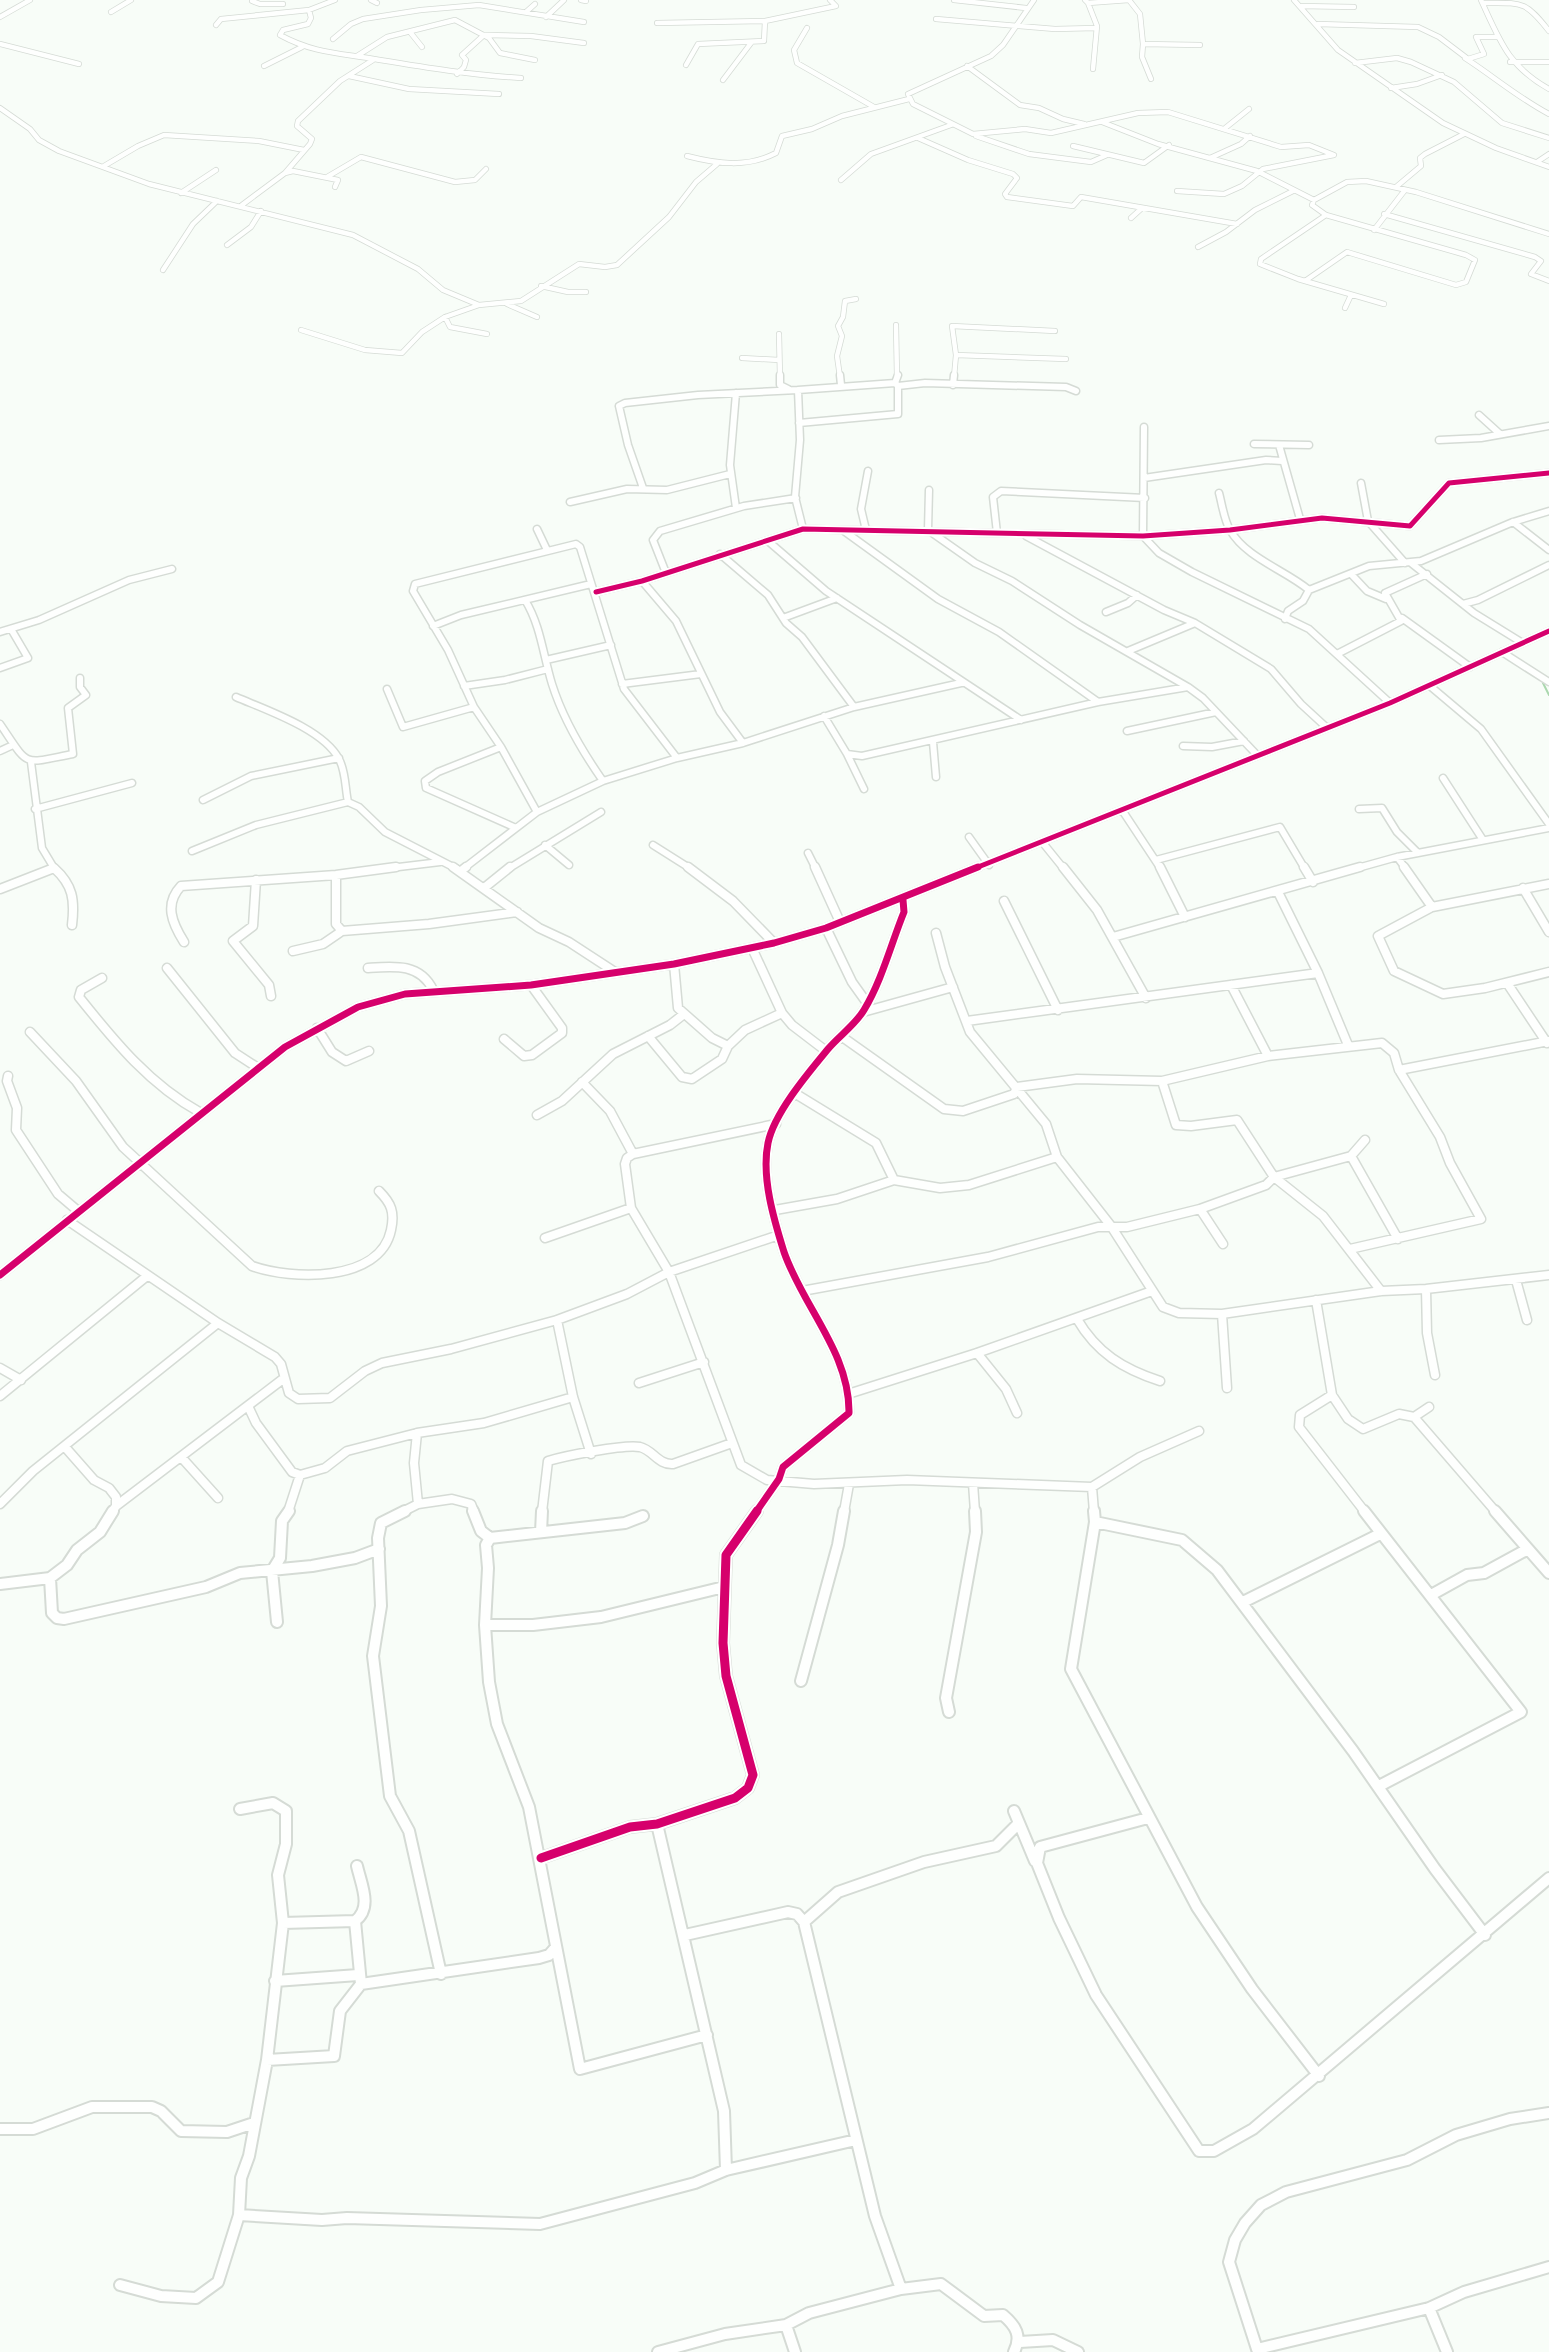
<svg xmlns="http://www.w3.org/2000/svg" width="1549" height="2352" viewBox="0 0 1549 2352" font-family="'Open Sans',sans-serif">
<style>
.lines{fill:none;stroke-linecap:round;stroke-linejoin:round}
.stream{stroke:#aad8ae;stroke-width:2}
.street-far3-casing{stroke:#d5dbd5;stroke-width:6}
.street-far2-casing{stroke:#d5dbd5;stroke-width:9}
.street-far1-casing{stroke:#d5dbd5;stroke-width:11}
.street-casing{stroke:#d5dbd5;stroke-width:14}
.street-far3{stroke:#fefffe;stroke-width:4.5}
.street-far2{stroke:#fefffe;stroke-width:6}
.street-far1{stroke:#fefffe;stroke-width:8}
.street{stroke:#fefffe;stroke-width:10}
.cycleway-far2-casing{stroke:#fff;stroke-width:9}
.cycleway-far1-casing{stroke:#fff;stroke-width:11}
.cycleway-casing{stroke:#fff;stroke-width:13}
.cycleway-far2{stroke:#d6006c;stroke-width:5}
.cycleway-far1{stroke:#d6006c;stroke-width:7}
.cycleway{stroke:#d6006c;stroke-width:9}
</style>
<rect width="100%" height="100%" fill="#f8fdf8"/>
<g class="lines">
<path class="stream" d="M 1543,683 L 1549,695"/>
<g class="street-far3-casing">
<path id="street-far3" d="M 371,0 L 377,3
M 581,0 L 586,1
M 954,0 L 1026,8
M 1034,0 L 1003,45 L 991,56 L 908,94 L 913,104 L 973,134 L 1025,129 L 1051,133 L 1138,113 L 1168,112 L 1281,147 L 1309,145 L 1334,155 L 1263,169 L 1242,186 L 1224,194 L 1177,191
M 1085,0 L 1088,3 L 1129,0 L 1140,14 L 1143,44 L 1200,45
M 1294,0 L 1338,50 L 1443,123 L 1496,148 L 1549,167
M 1481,0 C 1500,41 1508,66 1549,89
M 252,1 L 260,4 L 283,4
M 1088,3 L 1097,26 L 1093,69
M 1483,3 C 1522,3 1525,0 1549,31
M 1300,6 L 1354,7
M 309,10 L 311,18 L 308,24 L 283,30 L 280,35 C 313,53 338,53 374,59 C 423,67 471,75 521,78
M 111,12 L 131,0
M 526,12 L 535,4
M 0,17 L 30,0
M 546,17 L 564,0
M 936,19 L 1055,29 L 1096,28
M 657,23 L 765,21 L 836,6 L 830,0
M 1318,24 L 1418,27 L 1439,37 L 1468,59 L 1484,54 L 1476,37 L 1498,37
M 216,25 L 221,19 L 309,10 L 335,0
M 807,28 L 794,50 L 797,63 L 874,107
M 410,32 L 422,47
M 333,39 L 351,24 L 363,19 L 421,10 L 479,5 L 584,22
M 0,44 L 79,64
M 1143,44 L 1142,57 L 1151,79
M 357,56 L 387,37 L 455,20 L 489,38 L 500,53 L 535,60
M 1465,58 C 1493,76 1520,99 1549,114
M 1510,62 L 1549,62
M 1355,63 L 1397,58 L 1411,62 L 1454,82 L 1502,123 L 1549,138
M 686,65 L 698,44 L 764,41 L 765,21
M 264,66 L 302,47
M 967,66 L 1020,105 L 1039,108 L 1063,119 L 1084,124
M 457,74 L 464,67 L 466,60 L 462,55 L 484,35 L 531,36 L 584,43
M 349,76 L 409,89 L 499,94
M 723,80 L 751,43
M 1391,88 L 1417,84 L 1442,75
M 0,108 L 30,129 L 39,140 L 59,151 L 149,184 L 353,235 L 418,269 L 443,290 L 479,305
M 1102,122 L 1158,144 L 1257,171 L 1314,200 L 1347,182 L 1366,181 L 1416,192 L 1549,234
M 1224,129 L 1249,109
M 976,136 L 1029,154 L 1091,162 L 1107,155
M 918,138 L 968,160 L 1013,174 L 1017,178 L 1005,194 L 1007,197 L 1073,206 L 1081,197 L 1237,224
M 1073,146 L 1144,163 L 1169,145
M 687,156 C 718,164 747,168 776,153 L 782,136 L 812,129 L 842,116 L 909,99
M 1210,158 L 1241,144 L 1250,136
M 1537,162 L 1549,154
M 104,166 L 138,146 L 164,135 L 259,141 L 304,150
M 285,173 L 293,171 L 338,180 L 335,187
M 327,177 L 361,157 L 455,182 L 475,180 L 486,169
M 841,180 L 871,154 L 951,125
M 1396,187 L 1421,166 L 1420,158 L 1425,154 L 1464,134
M 181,193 L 216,170
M 242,205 L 285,173 L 310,144 L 312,139 L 297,126 L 298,121 L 340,81 L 373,60
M 1384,214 L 1535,257 L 1541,261 L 1531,274 L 1549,281
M 1326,215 L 1261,259 L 1260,264 L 1298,279 L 1384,304
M 1131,218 L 1142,208
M 1374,230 L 1405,190
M 227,245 L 251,227 L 261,211
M 1198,247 L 1226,232 L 1255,210 L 1293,191
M 163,270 L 193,224 L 217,201
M 1305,281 L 1347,252 L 1456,285 L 1466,282 L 1475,260 L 1466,255 L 1326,215 L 1312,205 L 1314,200
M 541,286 L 568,292 L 586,292
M 507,304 L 537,317
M 1345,308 L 1351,295
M 445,317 L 450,327 L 487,334
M 896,325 L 897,377
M 301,330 L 365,350 L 402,353 L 422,332 L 445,317 L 479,305 L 521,301 L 579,264 L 605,267 L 617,265 L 669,217 L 696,182 L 717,164
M 779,334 L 780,377
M 956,355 L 1066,359
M 742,358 L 779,360
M 840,377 L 837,356 L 842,336 L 838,326 L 843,317 L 845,301 L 856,299
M 954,377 L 956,355 L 952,326 L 1055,331"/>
</g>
<g class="street-far2-casing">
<path id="street-far2" d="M 780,375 L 780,385 L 788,389
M 840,375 L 841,385
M 895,383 L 898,386 L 925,383 L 1066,387 L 1076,391
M 953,385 L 954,375
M 736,393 L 730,465 L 736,508
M 1479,415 L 1500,434
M 799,423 L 898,414 L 898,386
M 1144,427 L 1143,536 L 1159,553 L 1192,572 L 1309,629 L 1390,703
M 1439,440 L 1481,438 L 1549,426
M 1254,444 L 1309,445
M 1279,445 L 1300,519
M 1144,478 L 1266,460 L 1282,461
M 1361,483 L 1368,521 L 1405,563
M 643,488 L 628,445 L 619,406 L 625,403 L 698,395 L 798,390
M 929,490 L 928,530 L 975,563 L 1012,581 L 1080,625 L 1188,687 L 1203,698 L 1257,755
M 1219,493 C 1222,504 1224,520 1230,530 C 1246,558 1285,570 1309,590
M 570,502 L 627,489 L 667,490 L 730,474
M 1513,522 L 1549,550
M 537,529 L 547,550
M 803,529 L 795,497 L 800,440 L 798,390 L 895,383 L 898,375
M 866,530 L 861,509 L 868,471
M 844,531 L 938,599 L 999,632 L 1098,702
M 997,533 L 993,497 L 1001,491 L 1145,498
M 1026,536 L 1164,610 L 1195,623 L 1271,669 L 1301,704 L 1326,727
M 768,541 L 826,591 L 1021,720
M 720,554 L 768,595 L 786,623 L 802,637 L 854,707
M 1411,563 L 1474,613 L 1521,642
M 666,573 L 653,540 L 660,531 L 744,506 L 796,498
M 1352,575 L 1367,591 L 1386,599
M 642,581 L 676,621 L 720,712 L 743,743
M 596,592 L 642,581 L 803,529 L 1143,536 L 1230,530 L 1322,518 L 1410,526 L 1449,483 L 1549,473
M 525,600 C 541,626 543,655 552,684 C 563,719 582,751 603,781
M 1463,604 L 1478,600 L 1549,565
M 1106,612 L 1128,603 L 1137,595
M 783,618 L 837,598
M 1402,618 L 1470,667
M 1285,619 L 1288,611 L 1303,601 L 1309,590 L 1369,566 L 1421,561 L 1513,522 L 1549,511
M 433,626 L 461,615 L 591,584
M 0,632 L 39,620 L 129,580 L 172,569
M 1128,651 L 1195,623
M 1502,652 L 1549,682
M 1339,653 L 1401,621 L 1385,593 L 1427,574
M 546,660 L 611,645
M 0,668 L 28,658 L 11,629
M 622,684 L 701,674
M 464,686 L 505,680 L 548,669
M 1430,686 L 1481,729 L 1549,824
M 387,689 L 403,727 L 474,707
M 236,697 C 266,710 323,729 339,759 C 346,772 345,788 348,802 L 359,807 L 385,832 L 457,869
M 824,716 L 847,754 L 862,756 L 1098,702 L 1188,687
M 0,724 C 30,768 21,764 73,754 L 68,708 L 86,695 L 80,687 L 80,678
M 1127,731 L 1216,712
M 933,742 L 936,777
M 1183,746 L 1212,747 L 1244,741
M 501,747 L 438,772 L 425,781 L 426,788 L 516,828
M 0,751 L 13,745
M 847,754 L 864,789
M 31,762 L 42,848 L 54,868
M 1443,778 L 1483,840
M 203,800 L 251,776 L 339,758
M 35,809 L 132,783
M 1359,809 L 1382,808 L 1397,832 L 1418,853
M 1122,810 L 1161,869
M 537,812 L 501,747 L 474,707 L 448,650 L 413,591 L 415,584 L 576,544 L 580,547 L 624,689 L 677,758
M 969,837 L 989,865
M 1043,843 L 1064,869
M 545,845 L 569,865
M 653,845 L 691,869
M 192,851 L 256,825 L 348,802
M 808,853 L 816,869
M 1397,857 L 1406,869
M 1156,860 L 1280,827 L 1305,869
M 51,869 L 55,869
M 382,869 L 440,862
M 463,869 L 537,812 L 603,781 L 677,758 L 743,743 L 854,707 L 961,683
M 508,869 L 601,812
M 973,869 L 1390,703 L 1549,631
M 1354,869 L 1397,857 L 1549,828"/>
</g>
<g class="street-far1-casing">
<path id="street-far1" d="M 453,867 L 539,928 L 569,942 L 615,972
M 688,867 L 733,901 L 774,943
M 815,867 L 840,922
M 1063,867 L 1097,910 L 1146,998
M 1160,867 L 1185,917
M 1304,867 L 1313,882
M 1404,867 L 1432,907
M 461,871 L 466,867
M 336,875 L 336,924 L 342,931
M 256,880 L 253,926 L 233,941 L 269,985 L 271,996
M 1549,884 L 1432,907 L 1378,936 L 1394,971 L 1443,994 L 1485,988 L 1549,972
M 484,888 L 510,867
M 1523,888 L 1549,932
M 0,889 L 54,868 C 73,885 75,900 72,925
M 1278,892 L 1318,973 L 1348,1045
M 1004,901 L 1058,1010
M 826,928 L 852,982 L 867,1003
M 936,933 L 945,967 L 970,1032 L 1046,1124 L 1057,1157 L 1111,1226 L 1163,1307 L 1179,1313 L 1222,1314 L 1381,1291 L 1426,1289 L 1549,1275
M 1113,937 L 1360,867
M 184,942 C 172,923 164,904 181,886 L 336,875 L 396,867
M 752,948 L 782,1013 L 792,1025 L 826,1051
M 293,951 L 323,944 L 342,931 L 429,924 L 517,912
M 674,964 L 678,1008 L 712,1038 L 728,1046
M 167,968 L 235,1053 L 258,1068
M 368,968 C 394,966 420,963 433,990
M 102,978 L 81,990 L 79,997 C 115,1042 150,1085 201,1113
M 1507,983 L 1547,1043
M 1231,985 L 1268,1056
M 863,1012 L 953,987
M 967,1021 L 1318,973
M 317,1028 L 332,1052 L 346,1061 L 369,1051
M 30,1032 L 76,1081 L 123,1147 L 252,1266 C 291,1280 380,1283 391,1230 C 395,1212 391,1203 379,1191
M 648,1036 L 682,1077 L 692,1079 L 722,1059 L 728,1046 L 745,1030 L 782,1013
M 841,1036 L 944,1109 L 963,1111 L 1014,1094 L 1017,1087 L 1077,1079 L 1162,1081 L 1268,1056 L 1382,1043 L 1394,1053 L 1399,1070 L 1440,1137 L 1450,1163 L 1481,1219 L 1350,1249
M 504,1039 L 524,1056 L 532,1055 L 562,1033 L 562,1028 L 531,985
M 1399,1070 L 1549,1041
M 8,1076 L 7,1081 L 17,1108 L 16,1130 L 58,1194 L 78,1211
M 1162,1081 L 1176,1125 L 1191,1126 L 1237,1120 L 1274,1177 L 1323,1216 L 1381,1291
M 582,1082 L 610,1111 L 633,1154
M 796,1094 L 876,1143 L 894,1180
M 537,1115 L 562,1101 L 613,1054 L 670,1025 L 684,1014
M 776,1124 L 633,1154 L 627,1158 L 625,1164 L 631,1208 L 669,1272 L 741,1465 L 767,1480 L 814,1484 L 907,1480 L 1092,1487 L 1140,1457 L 1199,1431
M 1365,1140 L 1351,1156 L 1398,1239
M 1200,1209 L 1223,1244
M 775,1210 L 837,1199 L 894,1180 L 940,1188 L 969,1185 L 1057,1157
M 67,1220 L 218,1323 L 275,1357 L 281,1364 L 289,1393 L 298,1399 L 330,1398 L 365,1371 L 382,1363 L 451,1349 L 557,1320 L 627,1294 L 669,1272 L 779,1235
M 545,1238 L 631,1208
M 0,1275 L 285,1047 L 358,1007 L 405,994 L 531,985 L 674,964 L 774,943 L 826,928 L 978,867
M 1516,1280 L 1527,1320
M 1426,1289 L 1427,1333 L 1435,1375
M 802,1291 L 988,1257 L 1098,1227 L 1127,1227 L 1200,1209 L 1266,1185 L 1274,1177 L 1351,1156
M 1316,1300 L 1332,1395 L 1300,1415 L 1299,1427 L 1365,1512
M 1222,1314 L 1227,1388
M 1077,1319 C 1097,1353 1123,1369 1160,1381
M 557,1320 L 573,1397 L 591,1454
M 977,1353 L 1006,1389 L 1017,1413
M 0,1368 L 21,1380
M 639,1383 L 704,1362
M 848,1394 L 977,1353 L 1152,1291
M 1332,1395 L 1348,1419 L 1363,1429 L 1399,1414 L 1414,1417 L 1496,1512
M 0,1396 L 147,1276
M 248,1406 L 256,1423 L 292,1472 L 300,1475 L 325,1468 L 347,1451 L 417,1433 L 484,1423 L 573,1397
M 1414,1417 L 1429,1407
M 65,1447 L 94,1480 L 109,1488 L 116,1497 L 116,1506
M 182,1458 L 218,1498
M 973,1483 L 975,1512
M 1092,1487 L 1094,1512
M 0,1504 L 33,1471 L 218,1323
M 418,1504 L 452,1499 L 471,1504 L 474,1512
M 112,1512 L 116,1506 L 283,1379
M 288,1512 L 300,1475
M 402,1512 L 418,1504 L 414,1463 L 417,1433
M 542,1512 L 548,1461 C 565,1456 624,1444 640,1447 C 653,1450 658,1465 673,1464 L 732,1443
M 756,1512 L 779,1479 L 783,1467 L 849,1413 C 850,1353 803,1307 784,1252 C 774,1220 761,1177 768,1143 C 774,1113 809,1072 828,1049 C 839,1036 855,1025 864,1010 C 882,980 891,944 904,912 L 903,900
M 844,1512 L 849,1484"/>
</g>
<g class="street-casing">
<path id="street" d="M 405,1511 L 381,1523 L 378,1538 L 381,1606 L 373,1656 L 390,1796 L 409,1831 L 441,1974
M 473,1511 L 481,1531 L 490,1538
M 1094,1511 L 1095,1522 L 1071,1669 L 1197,1907 L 1252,1989 L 1319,2076
M 1364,1511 L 1521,1712 L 1379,1786
M 1495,1511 L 1549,1573
M 643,1516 L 625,1523 L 490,1538 L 486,1545 L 488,1568 L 485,1625 L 489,1682 L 497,1724 L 529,1807 L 580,2069 L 707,2035
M 1095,1522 L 1182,1540 L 1217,1570 L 1353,1751 L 1435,1869 L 1485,1935
M 541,1532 L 542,1511
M 50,1578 L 52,1613 L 57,1618 L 64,1619 L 206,1587 L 240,1573 L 312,1566 L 355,1558 L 379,1549
M 0,1584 L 50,1578 L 67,1565 L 77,1550 L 100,1532 L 113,1511
M 1431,1595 L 1467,1575 L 1484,1573 L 1528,1549
M 1243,1602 L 1380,1534
M 277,1622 L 272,1571 L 280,1558 L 282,1521 L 289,1511
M 485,1625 L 533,1625 L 601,1617 L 724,1587
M 801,1681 L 838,1545 L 844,1511
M 949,1712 L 946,1698 L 976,1532 L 975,1511
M 1014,1811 L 1035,1861
M 1148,1818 L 1040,1847 L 1037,1863 L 1059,1918 L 1096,1995 L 1199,2151 L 1214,2151 L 1253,2129 L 1549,1878
M 657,1824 L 724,2111 L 726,2170
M 541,1858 L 630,1827 L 657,1824 L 735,1798 L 748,1788 L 753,1775 L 726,1676 L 723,1643 L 726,1555 L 757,1511
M 355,1921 L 361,1984 L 539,1958 L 549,1955 L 556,1947
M 804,1922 L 838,1892 L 924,1862 L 996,1846 L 1019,1823
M 283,1923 L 355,1921 C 373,1908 361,1884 357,1866
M 275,1981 L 358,1975
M 267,2060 L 334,2056 L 340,2011 L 361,1984
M 1549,2113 L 1510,2119 L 1456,2135 L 1407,2160 L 1286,2192 L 1261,2205 L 1245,2223 L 1235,2240 L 1229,2262 L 1257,2349 L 1429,2308 L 1464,2292 L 1549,2267
M 0,2129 L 33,2129 L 92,2107 L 152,2107 L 161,2111 L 181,2131 L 227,2132 L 254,2123
M 239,2215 L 322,2220 L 347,2218 L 540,2224 L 695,2183 L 726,2170 L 856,2140
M 120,2285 L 161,2296 L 196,2298 L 218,2282 L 239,2215 L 241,2178 L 249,2156 L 267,2060 L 283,1923 L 278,1875 L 286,1844 L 286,1811 L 273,1803 L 240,1809
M 901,2289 L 941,2284 L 984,2316 L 1003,2315 C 1016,2326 1022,2336 1014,2352
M 1429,2308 L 1447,2352
M 786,2325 L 795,2352
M 1020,2342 L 1053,2340 L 1078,2352
M 658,2352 L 725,2334 L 786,2325 L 809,2313 L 901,2289 L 875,2216 L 804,1922 L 797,1914 L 788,1912 L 685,1935"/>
</g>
<use href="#street-far3" class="street-far3"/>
<use href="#street-far2" class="street-far2"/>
<use href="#street-far1" class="street-far1"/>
<use href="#street" class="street"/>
<g class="cycleway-far2-casing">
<path id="cycleway-far2" d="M 596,592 L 642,581 L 803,529 L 1143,536 L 1230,530 L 1322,518 L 1410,526 L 1449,483 L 1549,473
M 973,869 L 1390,703 L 1549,631"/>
</g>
<g class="cycleway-far1-casing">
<path id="cycleway-far1" d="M 0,1275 L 285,1047 L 358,1007 L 405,994 L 531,985 L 674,964 L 774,943 L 826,928 L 978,867
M 756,1512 L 779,1479 L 783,1467 L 849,1413 C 850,1353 803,1307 784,1252 C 774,1220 761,1177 768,1143 C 774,1113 809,1072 828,1049 C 839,1036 855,1025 864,1010 C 882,980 891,944 904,912 L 903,900"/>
</g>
<g class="cycleway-casing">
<path id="cycleway" d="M 541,1858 L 630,1827 L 657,1824 L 735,1798 L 748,1788 L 753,1775 L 726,1676 L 723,1643 L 726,1555 L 757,1511"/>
</g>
<use href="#cycleway-far2" class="cycleway-far2"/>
<use href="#cycleway-far1" class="cycleway-far1"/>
<use href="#cycleway" class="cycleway"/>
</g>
</svg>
